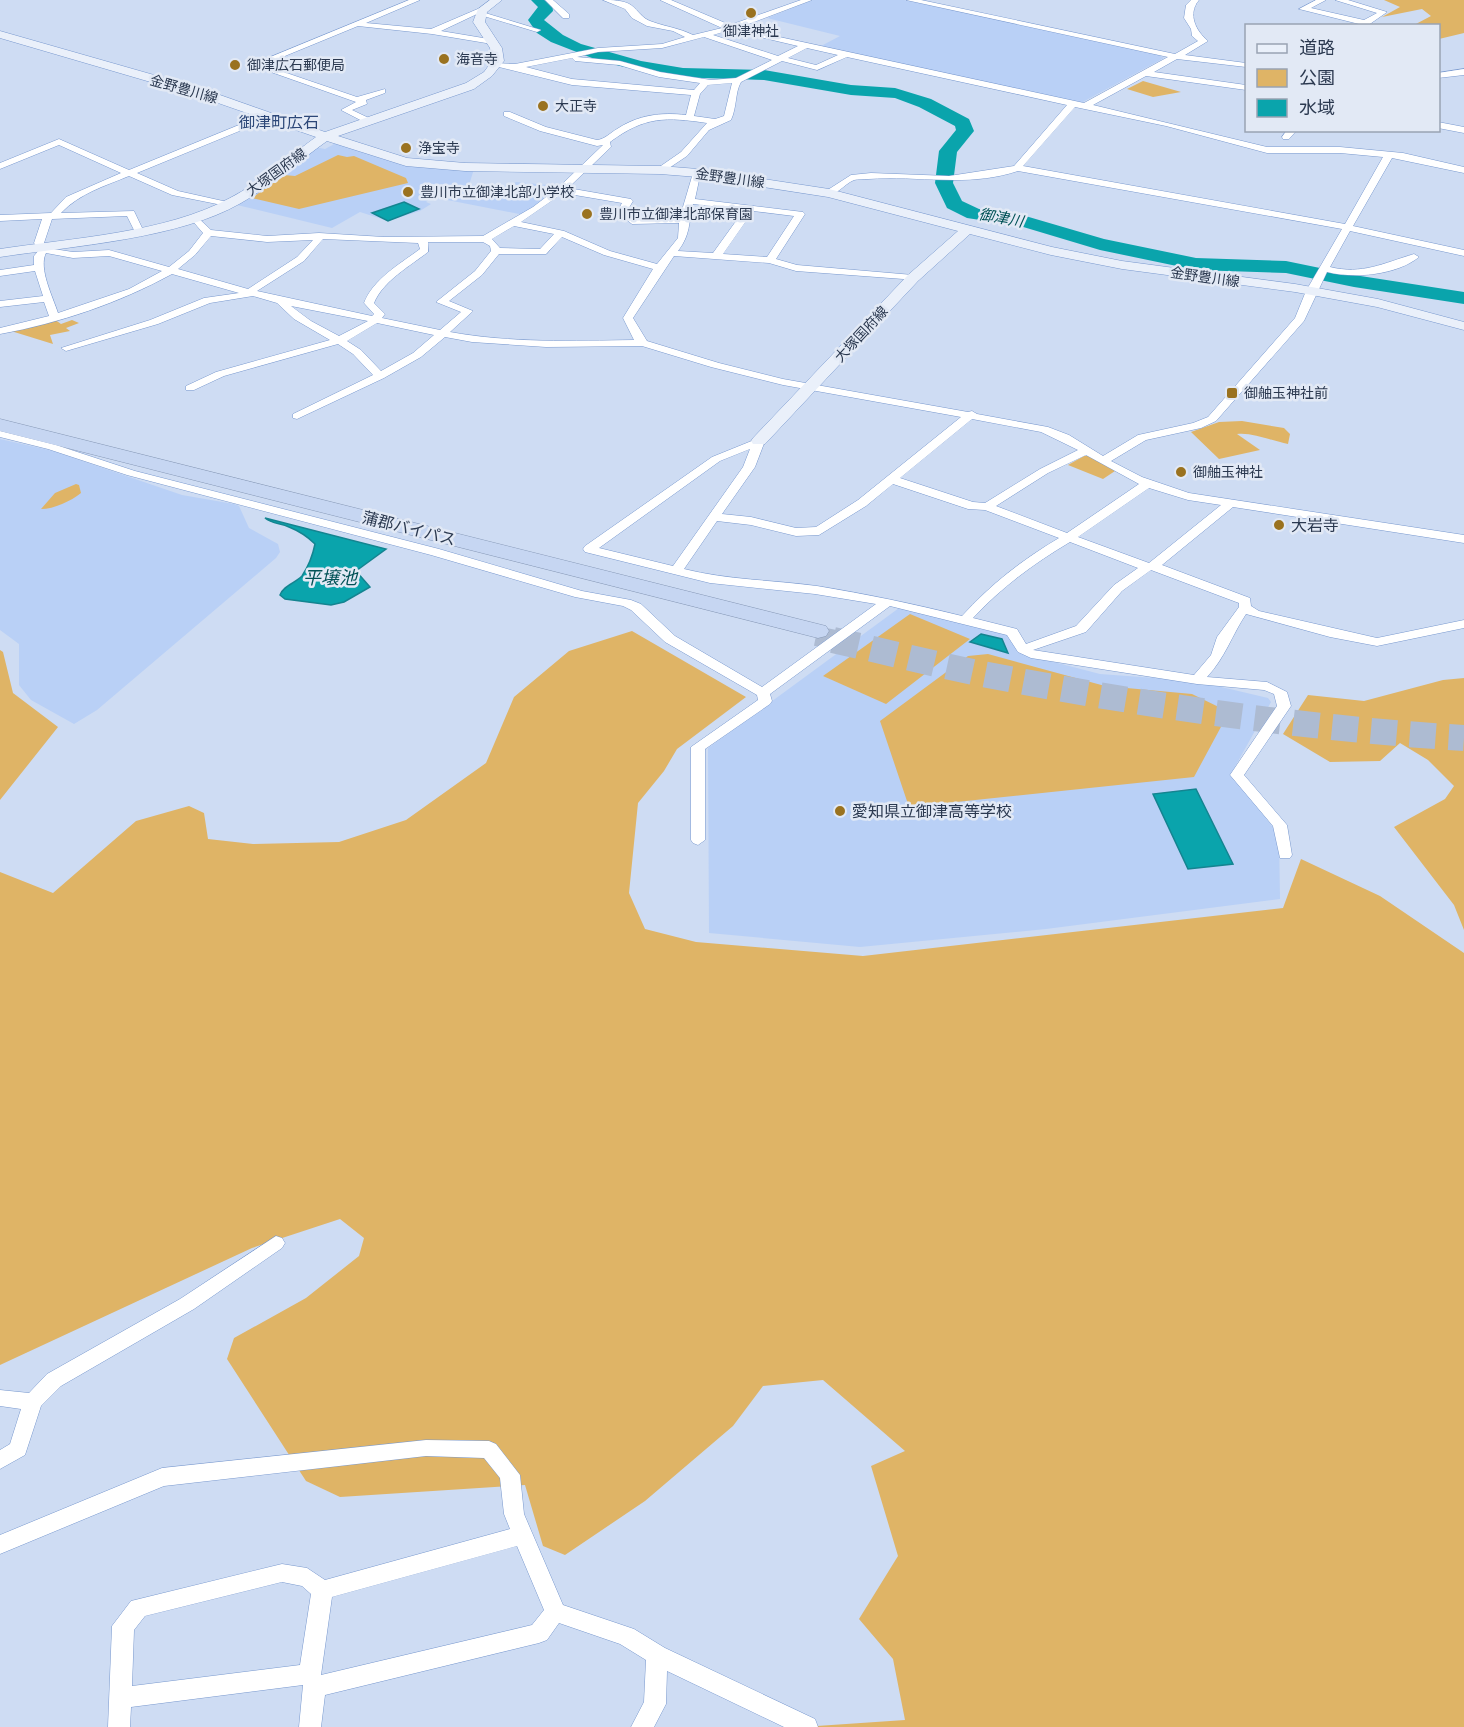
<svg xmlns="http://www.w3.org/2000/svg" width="1464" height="1727" viewBox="0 0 1464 1727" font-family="'PT Serif','Noto Sans JP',serif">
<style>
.built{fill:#b9d0f6}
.green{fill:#dfb466}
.water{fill:#0aa4ac;stroke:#148490;stroke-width:1.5}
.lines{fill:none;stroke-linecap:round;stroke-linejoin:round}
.river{fill:#0aa4ac;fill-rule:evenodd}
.trunk-tunnel-far1{stroke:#adbbd2;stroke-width:20;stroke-dasharray:20 10;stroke-linecap:butt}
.trunk-tunnel{stroke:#adbbd2;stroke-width:26;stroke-dasharray:26 13;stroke-linecap:butt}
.minor-casing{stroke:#7898ce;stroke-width:1}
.secondary-casing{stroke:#7898ce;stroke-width:1}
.trunk-casing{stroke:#8799b7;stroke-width:1}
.minor{fill:#fff;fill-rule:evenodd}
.secondary{fill:#eaf0fa;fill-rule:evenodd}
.trunk{fill:#c6d6f2;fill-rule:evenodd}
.poi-dot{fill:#9a721f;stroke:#e2e9f5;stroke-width:2}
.labels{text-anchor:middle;stroke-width:5;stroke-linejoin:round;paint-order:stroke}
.far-poi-label{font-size:14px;fill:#2b3950;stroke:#e2e9f5;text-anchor:start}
.far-street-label{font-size:14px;fill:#2b3950;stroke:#e2e9f5}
.far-water-label{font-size:15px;font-style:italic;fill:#015156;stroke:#e2e9f5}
.far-quarter-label{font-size:16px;fill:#2c4778;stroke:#e2e9f5}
.poi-label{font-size:16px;fill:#2b3950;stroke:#e2e9f5;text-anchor:start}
.street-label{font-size:16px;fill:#2b3950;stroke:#e2e9f5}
.water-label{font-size:18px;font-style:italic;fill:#015156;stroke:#e2e9f5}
</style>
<rect width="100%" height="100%" fill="#cedcf3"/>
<path class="built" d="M 813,0 L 904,0 L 1155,53 L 1164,58 L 1081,103 L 821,46 L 840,36 L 767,18 Z
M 338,142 L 368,153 L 474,169 L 469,185 L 511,186 L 516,182 L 558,186 L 524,215 L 432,197 L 426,202 L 431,204 L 420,211 L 388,221 L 360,212 L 332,228 L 237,205 L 315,147 L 325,149 Z
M 0,439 L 53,451 L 182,495 L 234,504 L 239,506 L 249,528 L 278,544 L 280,552 L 276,558 L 97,710 L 74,724 L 31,700 L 19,685 L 19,644 L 0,630 Z
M 899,608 L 1005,633 L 1019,653 L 1100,674 L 1196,681 L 1268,698 L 1271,702 L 1231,774 L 1279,835 L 1280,899 L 1046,929 L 860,947 L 709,933 L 708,748 Z"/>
<path class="green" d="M 1384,0 L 1464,0 L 1464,33 L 1439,39 L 1438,26 L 1414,25 L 1431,16 L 1422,9 L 1382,17 L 1400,7 Z
M 1143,81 L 1181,92 L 1153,97 L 1127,89 Z
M 338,155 L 347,157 L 354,156 L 406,178 L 408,183 L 299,209 L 252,198 L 284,175 L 295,176 Z
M 54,319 L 61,324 L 72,320 L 79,323 L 66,328 L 70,331 L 50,335 L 53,344 L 11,331 Z
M 1242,421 L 1284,428 L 1290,434 L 1288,444 C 1272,441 1252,432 1237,434 L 1260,450 L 1219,459 L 1191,432 L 1219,422 Z
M 1084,456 L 1090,456 L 1115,471 L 1103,479 L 1068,465 Z
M 76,484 L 79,485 L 81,493 C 71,501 54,509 41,509 L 55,493 Z
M 910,614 L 970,639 L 886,704 L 823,676 Z
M 632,631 L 746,697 L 677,749 L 664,771 L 638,803 L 629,893 L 645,929 L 696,942 L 863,956 L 1283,908 L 1301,859 L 1380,896 L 1464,953 L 1464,1727 L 802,1727 L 905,1720 L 893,1659 L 859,1619 L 898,1556 L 871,1466 L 905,1451 L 823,1380 L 763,1386 L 733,1426 L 645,1501 L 565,1555 L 543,1546 L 525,1485 L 340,1497 L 306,1481 L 227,1359 L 234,1338 L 306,1298 L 359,1256 L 364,1238 L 340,1219 L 252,1248 L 0,1365 L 0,872 L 53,893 L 136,821 L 189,806 L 204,813 L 208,839 L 253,844 L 339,842 L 406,820 L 486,763 L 514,697 L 569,651 Z
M 0,650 L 3,652 L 13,693 L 58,727 L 0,800 Z
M 988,654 L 1105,686 L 1192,694 L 1229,712 L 1194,777 L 909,807 L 880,721 L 968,656 Z
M 1464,678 L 1464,930 L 1454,905 L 1394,827 L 1445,799 L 1454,786 L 1428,760 L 1400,743 L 1380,761 L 1330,762 L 1283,734 L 1308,695 L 1364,701 L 1443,680 Z"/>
<path class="water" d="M 404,202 L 419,209 L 388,221 L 372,213 Z
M 265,518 L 386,549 L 356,571 L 370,587 L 344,602 L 331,605 L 285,599 L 280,595 C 283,586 295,583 302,576 C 308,567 313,554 315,544 C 308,537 299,531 289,527 C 281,523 272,524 265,518 Z
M 981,634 L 1002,639 L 1008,653 L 970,642 Z
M 1196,789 L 1233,864 L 1188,869 L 1153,794 Z"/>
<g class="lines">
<path class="river" d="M 531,0 L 548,0 L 552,3 L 553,11 L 544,20 L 563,35 L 581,44 L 641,61 L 683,68 L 764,70 L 851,85 L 895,88 L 931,99 L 969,119 L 974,131 L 957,152 L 953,183 L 962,201 L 979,209 L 1022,215 L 1104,239 L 1196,258 L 1286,261 L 1354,275 L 1464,292 L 1464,304 L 1354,287 L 1286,273 L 1196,270 L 1100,250 L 1020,226 L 967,218 L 947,208 L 935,183 L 939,151 L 956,130 L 955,126 L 919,107 L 895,98 L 851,95 L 764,80 L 673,77 L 620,66 L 592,58 L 551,42 L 537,33 L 528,20 L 538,7 Z"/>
<path class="trunk-tunnel-far1" d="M 816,636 L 840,641"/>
<path class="trunk-tunnel" d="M 833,640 C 883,651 933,664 983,674 C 1142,705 1302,728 1464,738"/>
<g class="minor-casing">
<path id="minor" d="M 409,0 L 420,0 L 366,23 L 431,29 L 487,5 L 491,7 L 482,12 L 541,30 L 537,32 L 477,14 L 441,31 L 495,40 L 496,42 L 492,44 L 432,34 L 358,26 L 263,65 L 357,97 L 385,89 L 385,93 L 366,100 L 367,104 L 352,110 L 371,119 L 371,123 L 368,124 L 341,110 L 356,102 L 251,65 Z
M 545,0 L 553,0 L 569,14 L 569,18 L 563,18 Z
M 603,0 C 612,0 623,0 631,5 C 639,11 642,19 653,22 C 667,27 679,28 693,35 L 722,28 L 660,0 L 671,0 L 730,25 L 801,0 L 812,0 L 738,28 L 1084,103 L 1168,57 L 906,0 L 921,0 L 1175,54 L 1198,41 L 1192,36 L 1191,29 L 1184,18 L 1186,5 L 1191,0 L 1199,0 C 1187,14 1196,31 1208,41 L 1185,55 L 1246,63 L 1246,67 L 1177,59 L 1154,72 L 1246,85 L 1246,90 L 1146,76 L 1093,105 L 1267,147 L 1340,147 L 1403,153 L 1464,167 L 1464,173 L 1392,158 L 1353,226 L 1464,250 L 1464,256 L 1350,231 L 1330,267 C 1362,275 1384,263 1414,254 L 1419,257 C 1397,275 1354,279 1327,272 L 1304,321 L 1216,421 L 1201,428 L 1146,440 L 1111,461 L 1142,477 L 1189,493 L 1464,535 L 1464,543 L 1233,507 L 1162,565 L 1250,598 L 1251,606 L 1259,611 L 1377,638 L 1464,620 L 1464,628 L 1377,646 L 1330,637 L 1246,614 C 1232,635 1225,658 1207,677 L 1267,682 L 1287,692 L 1291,706 L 1244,775 L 1287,825 L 1292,855 L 1290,858 L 1280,858 L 1273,826 L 1230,775 L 1277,706 L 1274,694 L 1264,690 L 1197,684 L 1031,658 L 1018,652 L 1007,635 L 890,606 L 770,694 L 772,701 L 770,704 L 705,749 L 705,840 L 698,845 L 693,843 L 691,840 L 691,747 L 758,700 L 757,695 L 665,642 L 631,610 L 623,606 L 575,597 L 431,555 L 127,475 L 48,449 L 0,437 L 0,431 L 56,445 L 135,471 L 439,549 L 582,591 L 631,600 L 641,604 L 675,636 L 762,687 L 876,604 L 815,594 L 710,583 L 585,552 L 583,549 L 585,546 L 712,457 L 759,438 L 765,441 L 755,467 L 722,514 L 751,517 L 796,528 L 816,527 L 858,500 L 961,417 L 783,385 L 711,367 L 642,346 L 546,347 L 472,342 L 445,337 L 421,357 L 384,378 L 297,419 L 293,418 L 293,414 L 373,375 L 353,354 L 338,344 L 224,376 L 194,390 L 186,390 L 186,386 L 216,372 L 330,340 L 294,319 L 277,303 L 253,296 L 210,303 L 158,324 L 66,351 L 61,348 L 150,320 L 204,298 L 239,293 L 172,274 C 119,303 60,323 0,334 L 0,328 L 49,316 L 44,302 L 0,307 L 0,301 L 43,296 L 35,271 L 0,276 L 0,270 L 34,265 L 34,256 L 39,250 L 34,243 L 42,219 L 0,221 L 0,215 L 51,213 L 66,197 L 121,173 L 59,145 L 0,169 L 0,163 L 59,139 L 129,170 L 268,113 L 271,114 L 271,118 L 137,173 L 178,191 L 232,203 L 232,207 L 172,195 L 129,176 C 105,186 80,193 61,213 L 134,211 L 144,232 L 142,234 L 136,234 L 127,216 L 52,219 L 44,243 L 47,248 L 73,252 L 109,250 L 169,267 L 189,251 L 203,233 L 190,218 L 195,215 L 211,230 L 267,236 L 319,233 L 384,237 L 483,236 L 533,207 L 558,188 L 603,145 L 597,146 L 540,131 L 504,116 L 504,112 L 510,112 L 546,127 L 597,140 C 605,139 610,133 617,129 C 638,115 661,112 686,115 L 691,95 L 572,85 L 491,65 L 495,63 L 515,64 L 598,48 L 662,44 L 685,37 L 673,31 L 647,26 L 632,18 L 625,9 ZM 730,30 L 798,46 L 778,56 L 713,35 ZM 704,37 L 772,60 L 736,78 L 711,80 L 660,72 L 620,61 L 577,57 L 598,52 L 662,48 ZM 807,48 L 838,55 L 816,65 L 788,58 ZM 847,57 L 1067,105 L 1014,166 L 949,176 L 871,173 L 851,175 L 826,191 L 826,195 C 837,196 844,184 854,180 C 858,179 864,179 868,179 C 919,175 967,188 1018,171 L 1342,229 L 1306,291 L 1295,318 L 1208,417 L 1193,423 L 1138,435 L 1103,456 L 1069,435 L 1048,427 L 977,414 L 972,411 L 968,412 L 783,379 L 719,363 L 647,341 L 633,318 L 674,256 L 769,263 L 796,271 L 917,280 L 917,276 L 913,275 L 797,265 L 776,259 L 805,214 L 803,212 L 695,199 L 701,171 L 693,173 L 680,217 L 637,219 L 627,211 L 633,201 L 631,199 L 568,188 L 611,147 L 610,142 C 645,116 666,117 707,123 L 681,152 L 655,170 L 663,172 L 687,156 L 709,130 L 731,120 C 737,107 735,92 741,82 L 782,61 L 817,70 ZM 572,58 L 575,61 L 619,65 L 659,77 L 700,83 L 694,90 L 572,79 L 526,67 ZM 732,83 L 724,116 L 715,119 L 694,116 L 700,94 L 708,85 ZM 1075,107 L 1166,126 L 1267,153 L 1340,153 L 1383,157 L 1345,224 L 1023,166 ZM 563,193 L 622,203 L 617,212 L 632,224 L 679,223 L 678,238 L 657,264 L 610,251 L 564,231 L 521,222 ZM 693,204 L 744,210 L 713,253 L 678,251 C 691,234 688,224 693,204 ZM 753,211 L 794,216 L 767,257 L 723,254 ZM 514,226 L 554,234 L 540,249 L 500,248 L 492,239 ZM 211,236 L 267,242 L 313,240 L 297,257 L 248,289 L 178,269 L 195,255 ZM 562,237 L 604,255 L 653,269 L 623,318 L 634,340 C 573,341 511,343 450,332 L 473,311 L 449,301 L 482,275 L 499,254 L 546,254 ZM 323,239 L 418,243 L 420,249 C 400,264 373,279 364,303 L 374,314 L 372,316 L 257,291 L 304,261 ZM 428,242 L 483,242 L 490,246 L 491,251 L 475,271 L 436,302 L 461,312 L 440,330 L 382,318 L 385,314 L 374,303 C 383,281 410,266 428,252 ZM 46,253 L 73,258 L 109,256 L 162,271 L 129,289 L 58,313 C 53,297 38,268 46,253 ZM 291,306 L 368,321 L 339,336 L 311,321 ZM 377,323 L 434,335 L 413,353 L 381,371 L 361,350 L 347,341 ZM 972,419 L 1041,432 L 1078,450 L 1040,469 L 985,503 L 973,502 L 900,478 ZM 750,449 L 743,467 L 673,566 L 599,548 L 720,461 ZM 1086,455 L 1139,484 L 1067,533 L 996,506 L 1048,473 ZM 893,484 L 968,509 L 985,510 L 1059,538 C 1022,560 991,584 962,616 C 914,604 866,594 817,586 C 773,580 728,580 684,569 L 717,521 L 751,525 L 796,536 L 819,535 L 866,506 ZM 1149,488 L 1188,500 L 1221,505 L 1149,563 L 1078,537 ZM 1070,542 L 1138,568 L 1114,585 L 1076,626 L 1026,644 L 1017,629 L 973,618 C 1002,587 1033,564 1070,542 ZM 1151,570 L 1239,603 L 1239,607 L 1217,637 L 1211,655 L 1194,675 L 1033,650 L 1086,632 L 1122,591 Z
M 1316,0 L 1326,0 L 1311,8 L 1364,20 L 1377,13 L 1335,0 L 1348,0 L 1387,12 L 1367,26 L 1357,26 L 1359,24 L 1299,9 Z
M 1464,69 L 1464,75 L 1438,78 L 1438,73 Z
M 1438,122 L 1464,127 L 1464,133 L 1438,128 Z
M 1287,130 L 1297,130 L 1289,139 L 1283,139 L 1282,137 Z
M 276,1236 L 282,1238 L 285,1243 L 282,1248 L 194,1309 L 61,1386 L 41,1406 L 25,1455 L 0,1469 L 0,1450 L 10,1444 L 21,1409 L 0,1406 L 0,1390 L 29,1393 L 47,1374 L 180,1299 Z
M 426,1440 L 489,1441 L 496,1444 L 520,1475 L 524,1514 L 563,1605 L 634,1629 L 665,1648 L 815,1719 L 818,1727 L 784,1727 L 667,1671 L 666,1704 L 654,1727 L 631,1727 L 644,1702 L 646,1660 L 620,1644 L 559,1623 L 547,1640 L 539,1643 L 325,1695 L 321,1727 L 299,1727 L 303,1685 L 131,1707 L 130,1727 L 108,1727 L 112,1626 L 131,1601 L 282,1564 L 307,1568 L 325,1580 L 510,1529 L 504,1514 L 500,1478 L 484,1458 L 426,1456 L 164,1486 L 0,1554 L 0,1535 L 162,1468 ZM 517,1546 L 544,1610 L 532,1625 L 321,1675 L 332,1597 ZM 282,1582 L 302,1586 L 311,1594 L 300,1665 L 132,1686 L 134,1630 L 145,1616 Z"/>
</g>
<g class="secondary-casing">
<path id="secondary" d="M 490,0 L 502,0 L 487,12 L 485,22 L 502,48 L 504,61 L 492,76 L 474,89 L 338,136 L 407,158 L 465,163 L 660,166 L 698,169 L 829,189 L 1052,247 L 1122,261 L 1295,284 L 1378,299 L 1464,322 L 1464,330 L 1377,307 L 1295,292 L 1122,269 L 1051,255 L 970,234 L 918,281 L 765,444 L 753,444 L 751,441 L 753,438 L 908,275 L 958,231 L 828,197 L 698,177 L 660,174 L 465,171 L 406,166 L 327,141 C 299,161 271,186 241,203 C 179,239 72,246 0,257 L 0,249 C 73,238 165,233 230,198 C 261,182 288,157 316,137 L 195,95 L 0,38 L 0,31 L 203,89 L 325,132 L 466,83 L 484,72 L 492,61 L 490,48 L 473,22 L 478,9 Z"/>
</g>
<g class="trunk-casing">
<path id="trunk" d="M 0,419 L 826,626 L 829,631 L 826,636 L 818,638 L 0,431 Z"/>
</g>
<use href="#minor" class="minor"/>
<use href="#secondary" class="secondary"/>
<use href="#trunk" class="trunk"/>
</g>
<g class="poi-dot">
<circle cx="751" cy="13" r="6"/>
<circle cx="444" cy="59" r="6"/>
<circle cx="235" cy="65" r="6"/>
<circle cx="543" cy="106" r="6"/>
<circle cx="406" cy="148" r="6"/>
<circle cx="408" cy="192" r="6"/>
<circle cx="587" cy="214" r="6"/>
<rect x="1226" y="387" width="12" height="12" rx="3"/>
<circle cx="1181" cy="472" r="6"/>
<circle cx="1279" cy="525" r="6"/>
<circle cx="840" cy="811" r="6"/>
</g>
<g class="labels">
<g class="far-poi-label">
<text x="751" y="36" text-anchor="middle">御津神社</text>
<text x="456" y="64">海音寺</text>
<text x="247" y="70">御津広石郵便局</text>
<text x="555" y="111">大正寺</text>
<text x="418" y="153">浄宝寺</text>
<text x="420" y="197">豊川市立御津北部小学校</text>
<text x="599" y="219">豊川市立御津北部保育園</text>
<text x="1244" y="398">御舳玉神社前</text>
<text x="1193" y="477">御舳玉神社</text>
</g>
<g class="far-street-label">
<text transform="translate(184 89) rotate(16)" y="5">金野豊川線</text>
<text transform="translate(276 172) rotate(-36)" y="5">大塚国府線</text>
<text transform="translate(730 178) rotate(8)" y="5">金野豊川線</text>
<text transform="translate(1205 277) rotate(8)" y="5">金野豊川線</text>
<text transform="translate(861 334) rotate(-47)" y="5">大塚国府線</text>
</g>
<g class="far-water-label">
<text transform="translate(1001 218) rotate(10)" y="5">御津川</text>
</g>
<g class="far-quarter-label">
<text x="279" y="128">御津町広石</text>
</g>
<g class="poi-label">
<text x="1291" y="531">大岩寺</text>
<text x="852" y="817">愛知県立御津高等学校</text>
</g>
<g class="street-label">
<text transform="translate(409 528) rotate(14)" y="6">蒲郡バイパス</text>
</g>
<g class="water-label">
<text x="330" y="584">平壌池</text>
</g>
</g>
<rect x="1245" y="24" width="195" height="108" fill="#e2e9f5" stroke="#99a3b3" stroke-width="1.5"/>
<rect x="1257" y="44" width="30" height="9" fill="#eaf0fa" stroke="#99a3b3" stroke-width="1.5"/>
<text x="1299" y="54" font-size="18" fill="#2b3950">道路</text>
<rect x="1257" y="69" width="30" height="18" fill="#dfb466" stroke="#99a3b3" stroke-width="1.5"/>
<text x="1299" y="84" font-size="18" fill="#2b3950">公園</text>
<rect x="1257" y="99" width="30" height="18" fill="#0aa4ac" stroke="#99a3b3" stroke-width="1.5"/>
<text x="1299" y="114" font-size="18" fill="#2b3950">水域</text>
</svg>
